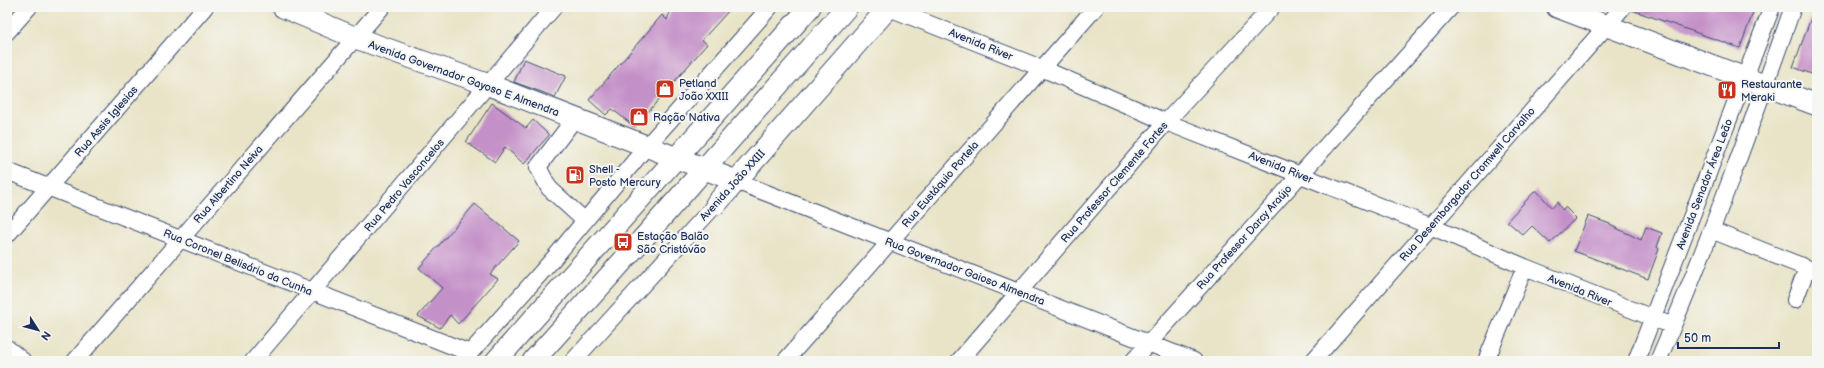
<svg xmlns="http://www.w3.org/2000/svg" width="1824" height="368" viewBox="0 0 1824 368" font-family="'Balsamiq Sans',sans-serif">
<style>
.building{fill:#c490c8}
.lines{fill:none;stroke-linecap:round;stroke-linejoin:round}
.minor-casing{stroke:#3a4a6e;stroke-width:18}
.major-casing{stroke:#3a4a6e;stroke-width:23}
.minor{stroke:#fff;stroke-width:16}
.major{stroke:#fff;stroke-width:21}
.labels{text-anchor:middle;stroke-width:4;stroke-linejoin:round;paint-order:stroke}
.street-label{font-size:11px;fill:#1b2f5e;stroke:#f6f6f2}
.poi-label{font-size:11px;fill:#1b2f5e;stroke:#f6f6f2;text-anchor:start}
</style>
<rect width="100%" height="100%" fill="#f6f6f2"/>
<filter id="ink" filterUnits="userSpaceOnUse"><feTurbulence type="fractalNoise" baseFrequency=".025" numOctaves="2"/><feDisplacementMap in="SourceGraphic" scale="8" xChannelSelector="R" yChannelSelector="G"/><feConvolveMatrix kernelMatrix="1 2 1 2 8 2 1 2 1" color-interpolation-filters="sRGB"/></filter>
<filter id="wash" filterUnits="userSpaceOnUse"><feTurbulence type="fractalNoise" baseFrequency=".012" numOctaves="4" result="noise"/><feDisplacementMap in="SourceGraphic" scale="16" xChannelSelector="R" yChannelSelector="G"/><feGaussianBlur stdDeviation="0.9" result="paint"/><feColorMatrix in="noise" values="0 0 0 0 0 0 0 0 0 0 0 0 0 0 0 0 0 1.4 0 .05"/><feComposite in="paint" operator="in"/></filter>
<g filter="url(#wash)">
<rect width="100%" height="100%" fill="#e9e4c7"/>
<g id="blocks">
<path class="building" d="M 672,7 L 732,7 L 702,40 L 707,44 L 635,127 L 612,109 L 606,115 L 589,100 L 662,15 L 667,20 Z
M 1632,7 L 1755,7 L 1740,48 L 1632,10 Z
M 1815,7 L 1817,7 L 1817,76 L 1793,67 Z
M 524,59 L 566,76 L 555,97 L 514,82 Z
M 492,103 L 526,128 L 533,120 L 549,135 L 524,164 L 505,147 L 495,162 L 466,142 Z
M 1536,190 L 1552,208 L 1557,202 L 1562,210 L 1565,207 L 1576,218 L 1550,243 L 1532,226 L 1523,235 L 1507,221 Z
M 475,204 L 519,241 L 490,274 L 498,279 L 458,324 L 450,315 L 440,328 L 418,316 L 442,288 L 419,268 Z
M 1588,216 L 1610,224 L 1610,225 L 1641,240 L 1646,227 L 1662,233 L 1657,247 L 1659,249 L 1648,279 L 1574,251 Z"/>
</g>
</g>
<g filter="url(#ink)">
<use href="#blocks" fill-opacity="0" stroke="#3a4a6e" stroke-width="1"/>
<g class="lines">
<g class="minor-casing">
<path id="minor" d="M 889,8 L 1041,68 L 1166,122 L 1430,226 L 1525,267 L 1673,326
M 7,32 L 29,7
M 575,118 L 538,167 L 549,188 L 585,221
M 7,171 L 470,353
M 736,181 L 1194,361
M 1711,230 L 1817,272
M 7,235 L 205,7
M 1795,300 L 1807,268
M 7,348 L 23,361
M 75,361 L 382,7
M 253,361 L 554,7
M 463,361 L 554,258 L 647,146 L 770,7
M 573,361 L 716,204
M 785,361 L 1096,7
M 959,361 L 1166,122 L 1272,7
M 1133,361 L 1451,7
M 1313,361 L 1623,7
M 1486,361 L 1525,267
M 1636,361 L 1772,7
M 1658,361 C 1708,245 1751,126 1793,7"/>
</g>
<g class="major-casing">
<path id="major" d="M 283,7 L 356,38 L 489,85 L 736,181
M 1557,7 L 1817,105
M 716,204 L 889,7
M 496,361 L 810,7
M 533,361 L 647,234 L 847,7"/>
</g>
<use href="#minor" class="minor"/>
<use href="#major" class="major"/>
</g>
</g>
<defs>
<g id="shop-square" transform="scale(1)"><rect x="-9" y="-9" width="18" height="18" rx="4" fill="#c8321e" stroke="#f6f6f2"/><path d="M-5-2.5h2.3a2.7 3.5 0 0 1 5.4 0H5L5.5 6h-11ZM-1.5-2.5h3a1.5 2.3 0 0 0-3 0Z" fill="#fff"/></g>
<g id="restaurant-square" transform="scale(1)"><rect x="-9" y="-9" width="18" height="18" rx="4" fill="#c8321e" stroke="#f6f6f2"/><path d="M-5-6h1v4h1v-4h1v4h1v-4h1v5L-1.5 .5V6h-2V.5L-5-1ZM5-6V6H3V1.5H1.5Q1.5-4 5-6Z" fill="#fff"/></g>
<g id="fuel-square" transform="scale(1)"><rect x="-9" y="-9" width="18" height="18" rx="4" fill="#c8321e" stroke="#f6f6f2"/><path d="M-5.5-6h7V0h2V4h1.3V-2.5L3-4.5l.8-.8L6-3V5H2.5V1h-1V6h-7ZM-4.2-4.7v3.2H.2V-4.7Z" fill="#fff"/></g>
<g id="bus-square" transform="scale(1)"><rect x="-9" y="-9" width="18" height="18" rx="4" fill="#c8321e" stroke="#f6f6f2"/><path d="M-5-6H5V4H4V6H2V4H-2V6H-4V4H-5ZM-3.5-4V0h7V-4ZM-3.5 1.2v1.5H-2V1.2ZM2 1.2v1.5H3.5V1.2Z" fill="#fff"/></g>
</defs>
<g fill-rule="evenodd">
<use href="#shop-square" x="665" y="89"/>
<use href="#restaurant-square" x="1727" y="90"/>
<use href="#shop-square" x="639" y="117"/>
<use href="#fuel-square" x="575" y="175"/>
<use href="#bus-square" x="623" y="242"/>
</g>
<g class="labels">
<g class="street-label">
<text transform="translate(981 44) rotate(22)" y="4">Avenida River</text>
<text transform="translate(464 78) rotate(20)" y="4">Avenida Governador Gayoso E Almendra</text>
<text transform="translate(106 121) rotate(-49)" y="4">Rua Assis Iglesias</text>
<text transform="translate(1281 167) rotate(22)" y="4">Avenida River</text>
<text transform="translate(1114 182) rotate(-49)" y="4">Rua Professor Clemente Fortes</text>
<text transform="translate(228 184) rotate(-49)" y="4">Rua Albertino Neiva</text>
<text transform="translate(940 184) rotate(-49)" y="4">Rua Eustáquio Portela</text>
<text transform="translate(1467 184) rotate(-49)" y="4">Rua Desembargador Cromwell Carvalho</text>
<text transform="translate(1704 184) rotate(-69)" y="4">Avenida Senador Área Leão</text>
<text transform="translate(404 185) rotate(-50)" y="4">Rua Pedro Vasconcelos</text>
<text transform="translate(732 185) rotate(-48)" y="4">Avenida João XXIII</text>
<text transform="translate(1244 237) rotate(-48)" y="4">Rua Professor Darcy Araújo</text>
<text transform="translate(238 262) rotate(22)" y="4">Rua Coronel Belisário da Cunha</text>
<text transform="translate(965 271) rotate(21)" y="4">Rua Governador Gaioso Almendra</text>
<text transform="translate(1580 290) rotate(22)" y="4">Avenida River</text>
</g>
<g class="poi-label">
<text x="679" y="87">Petland<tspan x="679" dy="13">João XXIII</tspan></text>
<text x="1741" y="88">Restaurante<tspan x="1741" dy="13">Meraki</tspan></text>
<text x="653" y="121">Ração Nativa</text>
<text x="589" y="173">Shell -<tspan x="589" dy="13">Posto Mercury</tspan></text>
<text x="637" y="240">Estação Balão<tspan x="637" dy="13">São Cristóvão</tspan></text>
</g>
</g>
<rect width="1824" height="368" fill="none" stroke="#f6f6f2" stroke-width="24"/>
<g transform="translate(38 330) rotate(126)" stroke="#f6f6f2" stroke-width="3" paint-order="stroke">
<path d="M0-3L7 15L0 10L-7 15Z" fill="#1b2f5e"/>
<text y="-6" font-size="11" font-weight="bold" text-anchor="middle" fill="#1b2f5e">N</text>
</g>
<path d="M1678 342v6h101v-6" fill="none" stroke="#1b2f5e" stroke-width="2"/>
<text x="1684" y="342" font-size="12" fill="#1b2f5e" stroke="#f6f6f2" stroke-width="3" paint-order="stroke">50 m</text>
</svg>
